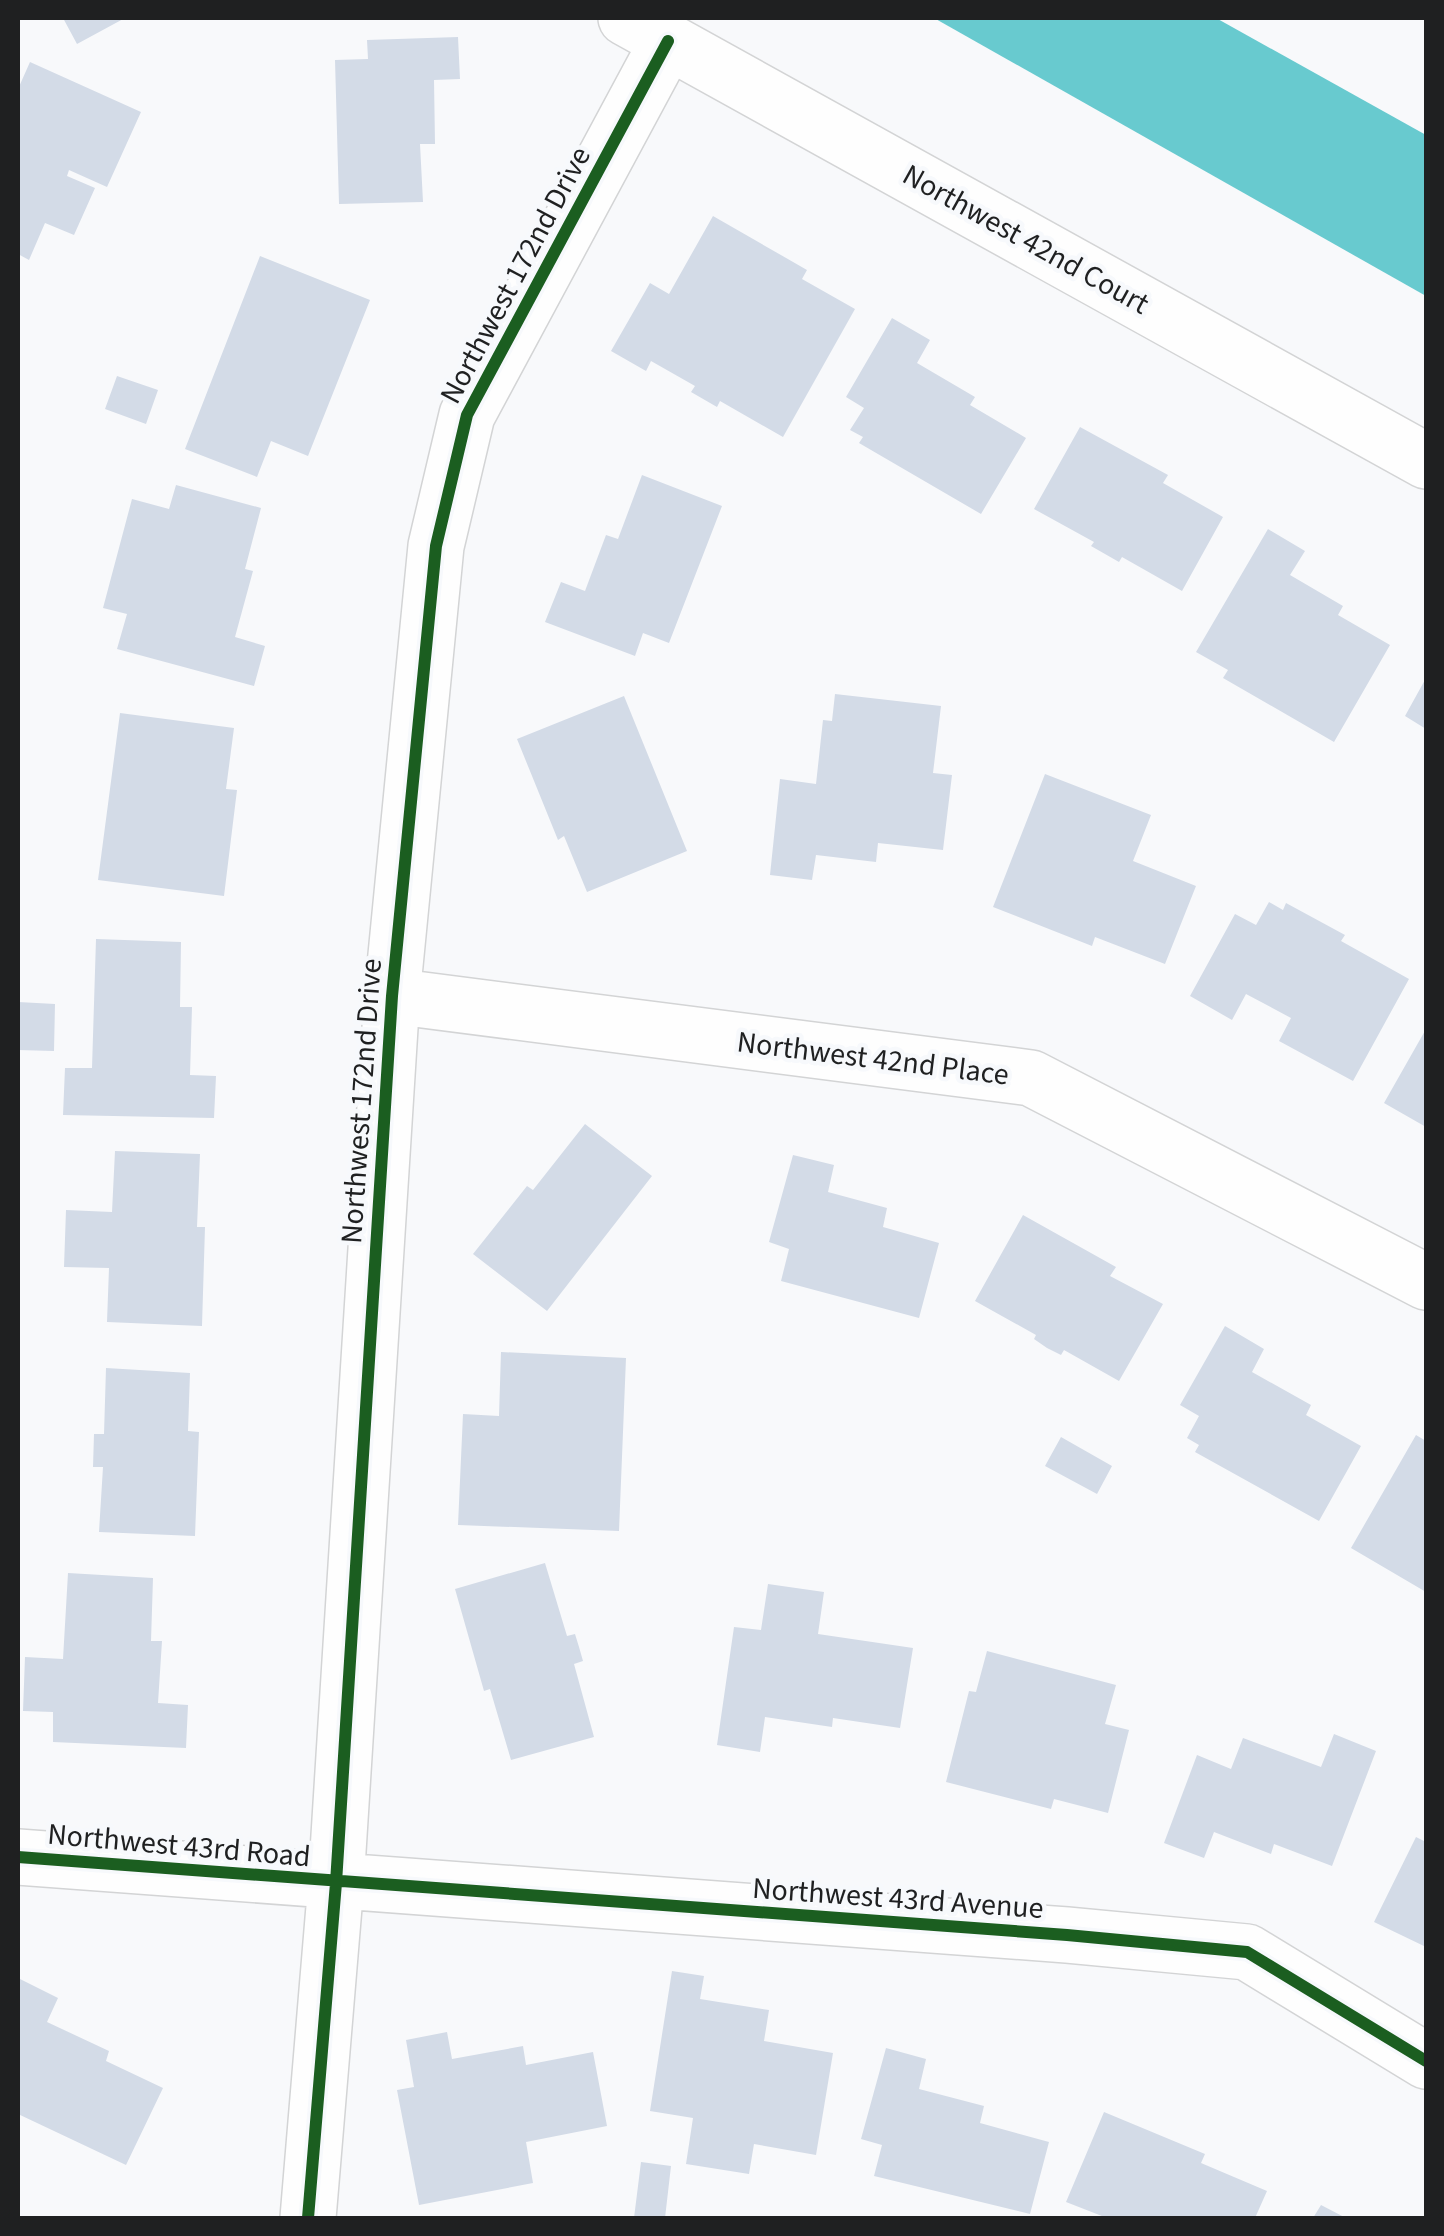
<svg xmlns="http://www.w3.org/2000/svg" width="1444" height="2236" viewBox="0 0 1444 2236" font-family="'Source Sans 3',sans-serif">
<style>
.water{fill:#68cacf}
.building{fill:#d3dbe7}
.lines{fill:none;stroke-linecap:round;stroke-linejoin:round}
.minor-casing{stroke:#d3d4d5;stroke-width:58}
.minor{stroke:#fefefe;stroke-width:55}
.cycleway-casing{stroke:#f7f9fc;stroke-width:19}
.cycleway{stroke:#1b5e20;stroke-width:12}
.labels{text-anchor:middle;stroke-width:9;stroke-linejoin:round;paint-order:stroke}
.street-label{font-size:30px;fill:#1f2021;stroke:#f7f9fc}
</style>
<rect width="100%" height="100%" fill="#f8f9fb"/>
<path class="water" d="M 934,18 L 1216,18 L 1426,135 L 1426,296 Z"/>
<path class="building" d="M 63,18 L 125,18 L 77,44 Z
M 458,37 L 460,79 L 434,80 L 435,144 L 420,144 L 423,202 L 339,204 L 335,60 L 368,59 L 367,40 Z
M 30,62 L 141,112 L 107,187 L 69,170 L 67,176 L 95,188 L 74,235 L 45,223 L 29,260 L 18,254 L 18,89 Z
M 713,216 L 807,270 L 802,279 L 855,309 L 783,437 L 720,401 L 717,407 L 691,392 L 695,386 L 651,361 L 646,371 L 611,351 L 650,283 L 669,294 Z
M 260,256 L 370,300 L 308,456 L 271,441 L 257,477 L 185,449 Z
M 892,318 L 930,340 L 917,363 L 975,397 L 970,405 L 1026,438 L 981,514 L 859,443 L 863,437 L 850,430 L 864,408 L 846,397 Z
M 117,376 L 158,390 L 146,424 L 105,409 Z
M 1080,427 L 1168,475 L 1163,483 L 1223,517 L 1182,591 L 1122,557 L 1119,562 L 1091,546 L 1094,542 L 1034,509 Z
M 642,475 L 722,506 L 669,643 L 643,633 L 635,656 L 545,622 L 561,582 L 585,591 L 606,535 L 618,539 Z
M 176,485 L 261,508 L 245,569 L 253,571 L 235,637 L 265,646 L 254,686 L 117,649 L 127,614 L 103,608 L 132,499 L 169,509 Z
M 1268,529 L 1305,551 L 1290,575 L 1343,606 L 1338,615 L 1390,645 L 1334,742 L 1223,678 L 1228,670 L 1196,652 Z
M 1426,678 L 1426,729 L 1405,716 Z
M 835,694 L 941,706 L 933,773 L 952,775 L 943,850 L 878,843 L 876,862 L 816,855 L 812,880 L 770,875 L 780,779 L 816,784 L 823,720 L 832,721 Z
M 624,696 L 687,851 L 587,892 L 564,836 L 558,840 L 517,739 Z
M 120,713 L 234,728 L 226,789 L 237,790 L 224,896 L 98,880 Z
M 1045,774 L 1151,815 L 1133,861 L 1196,886 L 1165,964 L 1095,937 L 1092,946 L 993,907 Z
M 1269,902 L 1283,910 L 1286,903 L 1345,935 L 1341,941 L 1409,979 L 1353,1081 L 1279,1041 L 1291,1018 L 1246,994 L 1232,1020 L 1190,996 L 1235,914 L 1256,925 Z
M 96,939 L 181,942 L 180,1007 L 192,1007 L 190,1075 L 216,1076 L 214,1118 L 63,1115 L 65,1068 L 92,1068 Z
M 18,1002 L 55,1004 L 54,1051 L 18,1050 Z
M 1426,1029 L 1426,1127 L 1384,1103 Z
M 585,1124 L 652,1176 L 547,1311 L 473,1254 L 527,1186 L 533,1190 Z
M 115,1151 L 200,1154 L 197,1227 L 205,1227 L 202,1326 L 107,1322 L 109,1268 L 64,1267 L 66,1210 L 112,1212 Z
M 793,1155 L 834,1165 L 828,1192 L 887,1208 L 883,1227 L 939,1243 L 919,1318 L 781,1281 L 789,1249 L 769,1242 Z
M 1023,1215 L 1116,1267 L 1110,1276 L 1163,1304 L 1119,1381 L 1064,1350 L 1061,1355 L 1047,1348 L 1034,1339 L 1036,1335 L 975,1301 Z
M 1225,1326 L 1264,1349 L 1252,1372 L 1311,1405 L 1306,1415 L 1361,1446 L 1319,1521 L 1195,1452 L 1199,1445 L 1187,1438 L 1199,1416 L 1180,1405 Z
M 501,1352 L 626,1358 L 619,1531 L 458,1525 L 463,1414 L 499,1416 Z
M 106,1368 L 190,1373 L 188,1431 L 199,1432 L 195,1536 L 99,1532 L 103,1467 L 93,1467 L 94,1434 L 104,1434 Z
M 1416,1435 L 1426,1441 L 1426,1592 L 1351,1548 Z
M 1061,1437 L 1112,1466 L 1097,1494 L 1045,1466 Z
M 545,1563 L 567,1636 L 575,1634 L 579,1647 L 583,1661 L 574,1664 L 594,1737 L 511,1760 L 490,1689 L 484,1691 L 455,1589 Z
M 68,1573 L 153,1578 L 151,1641 L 162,1641 L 158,1703 L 188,1705 L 186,1748 L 53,1742 L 53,1712 L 23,1711 L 25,1657 L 63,1659 Z
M 768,1584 L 824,1592 L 818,1634 L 913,1648 L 900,1728 L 833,1718 L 832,1727 L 765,1717 L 760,1752 L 717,1745 L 734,1627 L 761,1630 Z
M 987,1651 L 1116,1685 L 1105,1724 L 1129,1730 L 1108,1813 L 1054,1799 L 1051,1809 L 946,1782 L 969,1691 L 976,1692 Z
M 1334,1734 L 1376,1751 L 1332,1866 L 1274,1844 L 1271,1854 L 1214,1832 L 1204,1858 L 1164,1843 L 1197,1755 L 1231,1769 L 1243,1738 L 1321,1767 Z
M 1416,1837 L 1426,1842 L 1426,1947 L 1374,1922 Z
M 672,1971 L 704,1976 L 700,1999 L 769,2010 L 764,2041 L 833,2053 L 816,2155 L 754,2144 L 749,2174 L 686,2164 L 693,2118 L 650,2111 Z
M 18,1978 L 58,1998 L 47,2022 L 109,2051 L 106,2061 L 163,2088 L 126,2165 L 18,2114 Z
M 447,2032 L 452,2059 L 523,2046 L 526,2065 L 593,2052 L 607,2126 L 526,2142 L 533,2183 L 419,2205 L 397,2090 L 414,2087 L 406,2040 Z
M 886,2048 L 926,2059 L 919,2089 L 984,2106 L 980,2123 L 1049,2142 L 1030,2214 L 874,2176 L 882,2145 L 861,2139 Z
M 1104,2112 L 1205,2154 L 1201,2163 L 1267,2191 L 1255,2218 L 1107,2218 L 1066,2202 Z
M 641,2162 L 671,2166 L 665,2218 L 634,2218 Z
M 1321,2205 L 1346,2218 L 1313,2218 Z"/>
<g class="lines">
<g class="minor-casing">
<path id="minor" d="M 626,18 L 1426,461
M 392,996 L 1031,1078 L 1426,1282
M 18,1857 L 1067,1935 L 1247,1952 L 1426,2061
M 308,2218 L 336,1883 L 392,996 L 436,546 L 467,415 L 668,41"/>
</g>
<use href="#minor" class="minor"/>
<g class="cycleway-casing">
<path id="cycleway" d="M 18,1857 L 1067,1935 L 1247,1952 L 1426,2061
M 308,2218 L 336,1883 L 392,996 L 436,546 L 467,415 L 668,41"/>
</g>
<use href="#cycleway" class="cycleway"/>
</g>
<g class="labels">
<g class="street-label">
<text transform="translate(1026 239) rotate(29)" y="10">Northwest 42nd Court</text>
<text transform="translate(515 275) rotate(-62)" y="10">Northwest 172nd Drive</text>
<text transform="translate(873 1058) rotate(7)" y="10">Northwest 42nd Place</text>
<text transform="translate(361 1101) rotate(-86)" y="10">Northwest 172nd Drive</text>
<text transform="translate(179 1845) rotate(5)" y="10">Northwest 43rd Road</text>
<text transform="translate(898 1898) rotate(4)" y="10">Northwest 43rd Avenue</text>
</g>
</g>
<rect width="1444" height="2236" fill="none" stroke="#1f2021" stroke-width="40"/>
</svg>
